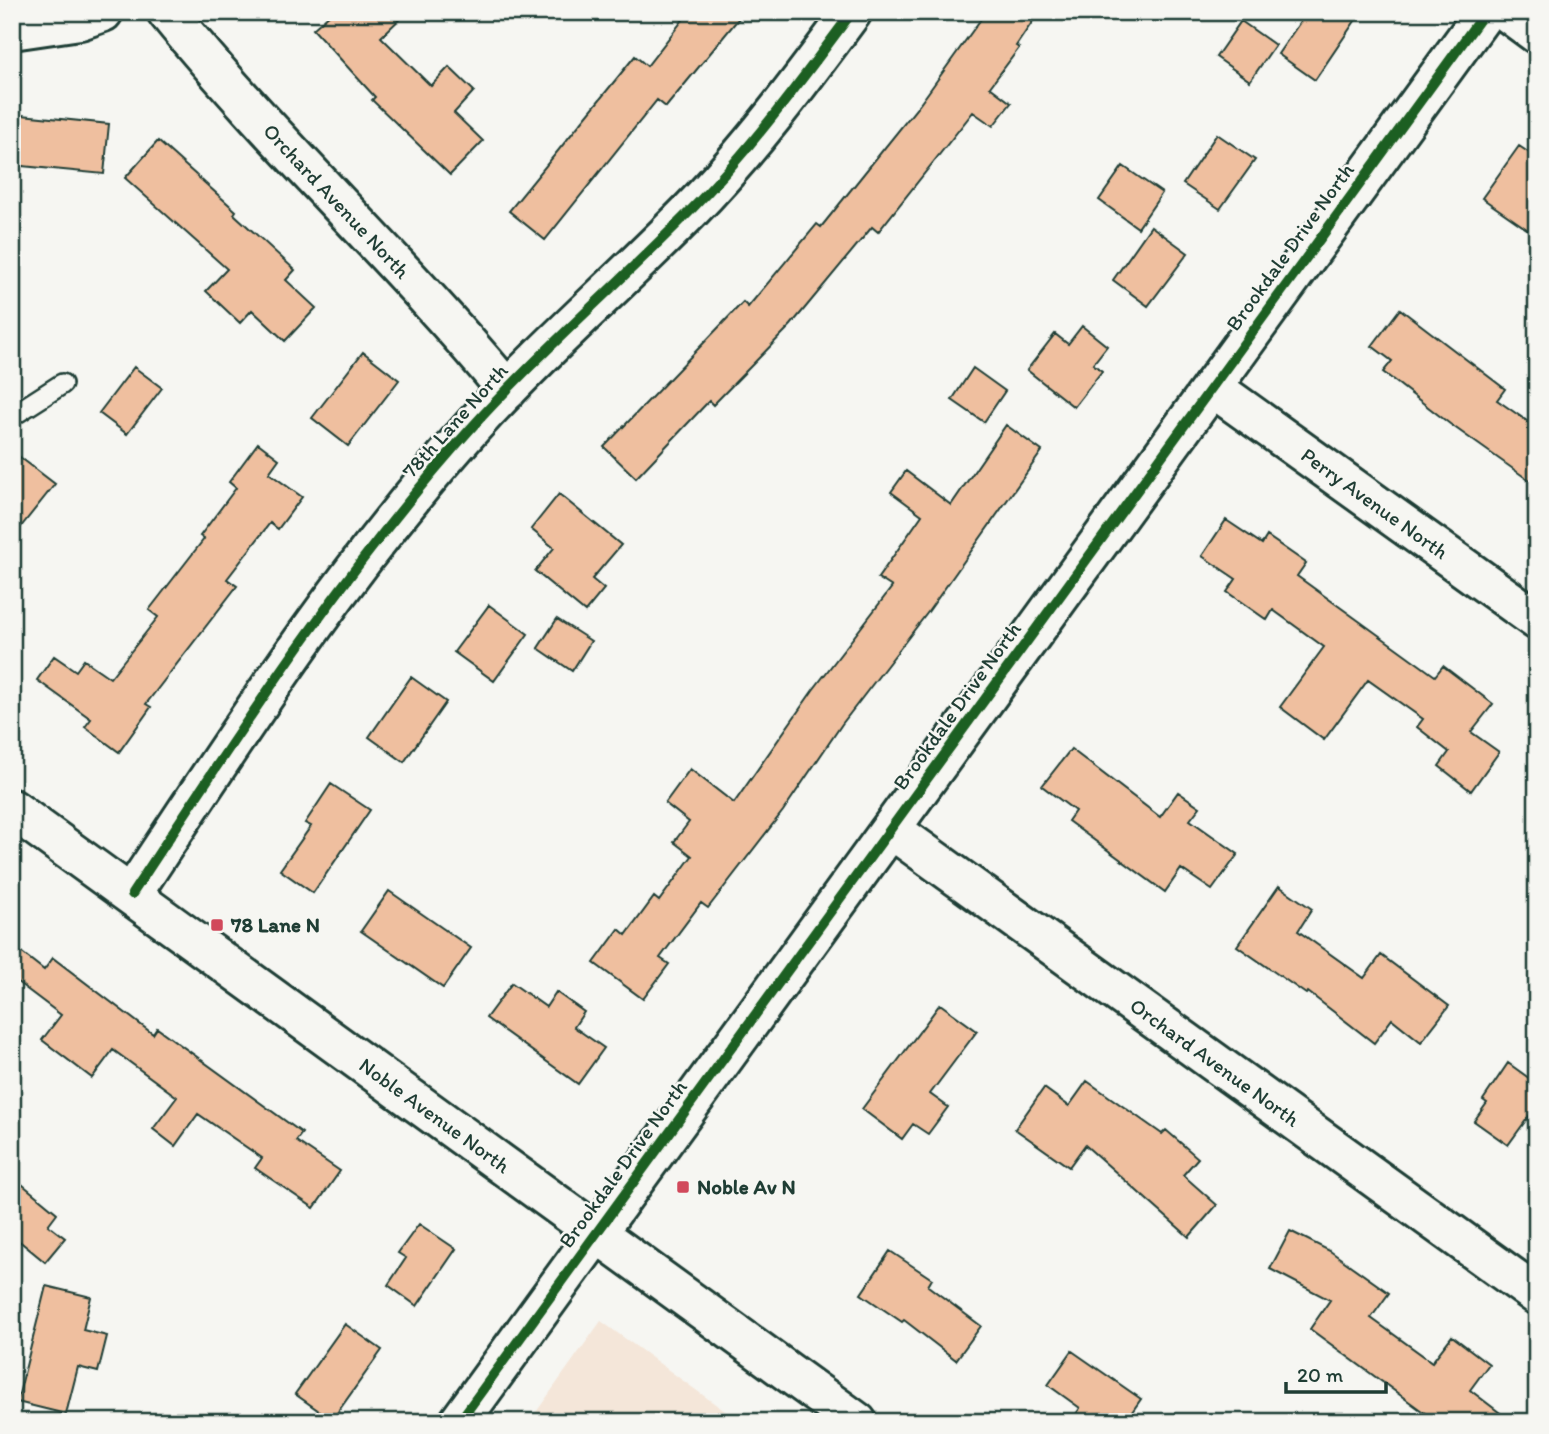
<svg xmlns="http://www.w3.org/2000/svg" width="1549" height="1434" viewBox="0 0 1549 1434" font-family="Itim,sans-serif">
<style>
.built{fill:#f4e6d9}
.building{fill:#efbf9f;stroke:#1f3d34;stroke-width:2}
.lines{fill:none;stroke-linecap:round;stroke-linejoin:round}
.lane-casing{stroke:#1f3d34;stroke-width:24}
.street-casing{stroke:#1f3d34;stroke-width:44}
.secondary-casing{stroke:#1f3d34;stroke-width:44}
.lane{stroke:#f6f6f2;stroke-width:19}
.street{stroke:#f6f6f2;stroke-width:38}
.secondary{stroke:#f6f6f2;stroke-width:38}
.cycleway-casing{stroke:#f6f6f2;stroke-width:15}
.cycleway{stroke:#1b5e20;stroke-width:10}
.poi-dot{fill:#d1495b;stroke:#f6f6f2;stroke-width:2.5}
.labels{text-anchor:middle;stroke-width:5;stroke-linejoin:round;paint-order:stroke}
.street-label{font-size:21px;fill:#1f3d34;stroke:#f6f6f2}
.poi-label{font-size:21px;font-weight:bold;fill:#1f3d34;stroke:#f6f6f2;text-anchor:start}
</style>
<rect width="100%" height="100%" fill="#f6f6f2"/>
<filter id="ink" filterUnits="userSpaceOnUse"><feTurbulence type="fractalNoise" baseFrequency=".0143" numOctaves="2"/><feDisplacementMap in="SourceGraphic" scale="14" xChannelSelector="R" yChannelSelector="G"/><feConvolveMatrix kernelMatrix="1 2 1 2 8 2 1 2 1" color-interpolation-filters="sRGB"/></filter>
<g filter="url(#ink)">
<path class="built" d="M 601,1321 L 740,1422 L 529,1422 Z"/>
<path class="building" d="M 332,12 L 407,12 L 381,37 L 431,86 L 449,67 L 474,91 L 454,113 L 483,141 L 450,175 L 372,100 L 375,97 L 313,29 Z
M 689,12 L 744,12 L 666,107 L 657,100 L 545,240 L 509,211 L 635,56 L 647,66 Z
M 986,12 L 1039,12 L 1016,46 L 1019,48 L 990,87 L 1011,103 L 993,126 L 973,112 L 878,232 L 872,227 L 791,325 L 713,405 L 709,401 L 636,478 L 604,447 L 743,302 L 748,307 L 817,224 L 821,227 L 920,104 Z
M 1307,12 L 1361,12 L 1315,80 L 1278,54 Z
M 1241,21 L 1275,45 L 1250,81 L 1216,57 Z
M 12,114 L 109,124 L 104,174 L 12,165 Z
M 1217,134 L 1255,160 L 1220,209 L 1183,184 Z
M 158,141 L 236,211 L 234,214 L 295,270 L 286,280 L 316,308 L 285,341 L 252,310 L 240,323 L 206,291 L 227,269 L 125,178 Z
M 1519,146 L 1537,158 L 1537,236 L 1482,198 Z
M 1123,166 L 1162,193 L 1138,228 L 1099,200 Z
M 1151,226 L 1188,253 L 1148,306 L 1113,280 Z
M 1400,309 L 1505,389 L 1497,400 L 1537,428 L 1537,486 L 1450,424 L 1383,372 L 1392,361 L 1372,346 Z
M 1082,326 L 1107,346 L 1093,364 L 1102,371 L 1074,407 L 1027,370 L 1055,334 L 1068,344 Z
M 363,352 L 399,380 L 348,446 L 312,418 Z
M 134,367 L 162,388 L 127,434 L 99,413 Z
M 973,368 L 1005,391 L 984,422 L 952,400 Z
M 1006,425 L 1042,451 L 928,612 L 842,724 L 783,811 L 708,908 L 701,903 L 660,958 L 669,964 L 643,999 L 594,963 L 619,929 L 626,935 L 654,897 L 659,901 L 692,856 L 674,842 L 689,822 L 665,803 L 690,769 L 734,803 L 813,690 L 892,587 L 878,578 L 922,515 L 891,492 L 906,471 L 951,505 Z
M 258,443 L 279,459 L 269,473 L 302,497 L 278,529 L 270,523 L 227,579 L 237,586 L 146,704 L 151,707 L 119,752 L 85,727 L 91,719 L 37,680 L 54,656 L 76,671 L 84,660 L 110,678 L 158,617 L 149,610 L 204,539 L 200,536 L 236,488 L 229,482 Z
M 12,451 L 55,484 L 12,538 Z
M 559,494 L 621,545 L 592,579 L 604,589 L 585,612 L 535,571 L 554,548 L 531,529 Z
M 1226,520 L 1262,544 L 1267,536 L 1306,563 L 1297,576 L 1435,676 L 1443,666 L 1493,704 L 1471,732 L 1499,752 L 1471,791 L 1439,766 L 1449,752 L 1417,727 L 1423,719 L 1368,680 L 1324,740 L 1280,707 L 1324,647 L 1273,610 L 1267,620 L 1227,592 L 1236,579 L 1202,556 Z
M 489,605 L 528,634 L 494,681 L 454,652 Z
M 557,619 L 591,641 L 572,671 L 538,648 Z
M 411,677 L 446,702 L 404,762 L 369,737 Z
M 1071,749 L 1160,817 L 1178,792 L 1200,807 L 1190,820 L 1238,854 L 1212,890 L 1181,869 L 1165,892 L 1068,821 L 1075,811 L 1042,786 Z
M 331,784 L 370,810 L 313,893 L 280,870 L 311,826 L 305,823 Z
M 1279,886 L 1312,909 L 1298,931 L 1364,978 L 1381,955 L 1449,1006 L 1421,1042 L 1392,1019 L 1374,1043 L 1308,992 L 1306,994 L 1237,946 Z
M 389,891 L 471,948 L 443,988 L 361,931 Z
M 12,945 L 44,970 L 53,958 L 153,1034 L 157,1028 L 302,1133 L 296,1141 L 340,1171 L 314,1208 L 255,1168 L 262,1158 L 198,1114 L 175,1146 L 153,1129 L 177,1097 L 113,1050 L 92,1078 L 42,1040 L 61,1015 L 12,978 Z
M 512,983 L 546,1007 L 556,992 L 584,1012 L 574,1027 L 604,1048 L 578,1084 L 486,1018 Z
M 940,1004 L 977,1031 L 930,1094 L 948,1107 L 928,1134 L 913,1124 L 902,1139 L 862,1109 Z
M 1508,1063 L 1537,1084 L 1537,1105 L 1508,1145 L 1474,1121 L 1487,1103 L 1483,1100 Z
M 1087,1081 L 1162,1134 L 1166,1130 L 1198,1158 L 1183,1175 L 1217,1205 L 1189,1237 L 1085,1145 L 1069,1167 L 1015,1129 L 1044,1088 L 1069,1106 Z
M 12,1176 L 57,1213 L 48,1225 L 65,1238 L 45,1262 L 12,1235 Z
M 419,1224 L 456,1249 L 417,1306 L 388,1285 L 406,1258 L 398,1253 Z
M 1290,1231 L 1330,1251 L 1389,1293 L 1371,1318 L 1432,1362 L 1452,1336 L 1489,1364 L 1470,1390 L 1512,1422 L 1437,1422 L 1310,1329 L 1330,1300 L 1270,1269 Z
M 890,1251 L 932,1279 L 928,1286 L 981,1326 L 956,1360 L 904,1320 L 902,1322 L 861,1294 Z
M 46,1286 L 91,1297 L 83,1330 L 107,1336 L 98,1372 L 78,1367 L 66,1414 L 17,1402 Z
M 345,1324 L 382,1350 L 332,1420 L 295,1394 Z
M 1072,1351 L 1141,1399 L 1125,1422 L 1071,1422 L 1080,1408 L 1048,1385 Z"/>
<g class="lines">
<g class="lane-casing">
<path id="lane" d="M 12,416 L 62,384"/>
</g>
<g class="street-casing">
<g id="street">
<path id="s1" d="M 167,12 C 274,144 399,259 507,390"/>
<path d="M 1507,12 L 1537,34"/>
<path d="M 12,30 L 80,20 L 103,12"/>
<path id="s2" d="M 1212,387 L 1537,620"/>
<path id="s3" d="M 891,829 L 1537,1295"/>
<path d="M 132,894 C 239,732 342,571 473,426 C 541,351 618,284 689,212 C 749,151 801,81 852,12"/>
</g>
</g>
<g class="secondary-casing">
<g id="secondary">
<path id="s4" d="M 12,809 L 857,1422"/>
<path d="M 459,1422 L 1485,12"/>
</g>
</g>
<use href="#lane" class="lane"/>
<use href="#street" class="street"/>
<use href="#secondary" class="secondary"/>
<g class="cycleway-casing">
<path id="cycleway" d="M 132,894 C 239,732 342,571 473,426 C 541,351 618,284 689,212 C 749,151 801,81 852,12
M 459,1422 L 1485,12"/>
</g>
<use href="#cycleway" class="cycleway"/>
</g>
</g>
<g class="poi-dot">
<rect x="210" y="918" width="14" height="14" rx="3.5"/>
<rect x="676" y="1180" width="14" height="14" rx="3.5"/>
</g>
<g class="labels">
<g class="street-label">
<text dy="7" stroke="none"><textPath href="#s1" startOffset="254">Orchard Avenue North</textPath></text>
<text transform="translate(1290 247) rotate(-54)" y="7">Brookdale Drive North</text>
<text transform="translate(455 421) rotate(-48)" y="7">78th Lane North</text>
<text dy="7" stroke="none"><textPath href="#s2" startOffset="200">Perry Avenue North</textPath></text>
<text transform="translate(957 706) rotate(-54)" y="7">Brookdale Drive North</text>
<text dy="7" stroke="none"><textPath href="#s3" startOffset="399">Orchard Avenue North</textPath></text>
<text dy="7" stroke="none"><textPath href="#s4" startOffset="522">Noble Avenue North</textPath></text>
<text transform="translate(623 1164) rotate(-54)" y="7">Brookdale Drive North</text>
</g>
<g class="poi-label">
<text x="231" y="932">78 Lane N</text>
<text x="697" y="1194">Noble Av N</text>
</g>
</g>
<rect width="1549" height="1434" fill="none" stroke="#f6f6f2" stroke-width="42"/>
<rect x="21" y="21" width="1507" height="1392" fill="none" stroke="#1f3d34" stroke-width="2.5" filter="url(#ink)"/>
<path d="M1286 1382v10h100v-10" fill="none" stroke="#1f3d34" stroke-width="3.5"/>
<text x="1297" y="1382" font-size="21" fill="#1f3d34" stroke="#f6f6f2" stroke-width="5" paint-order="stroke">20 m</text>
</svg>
